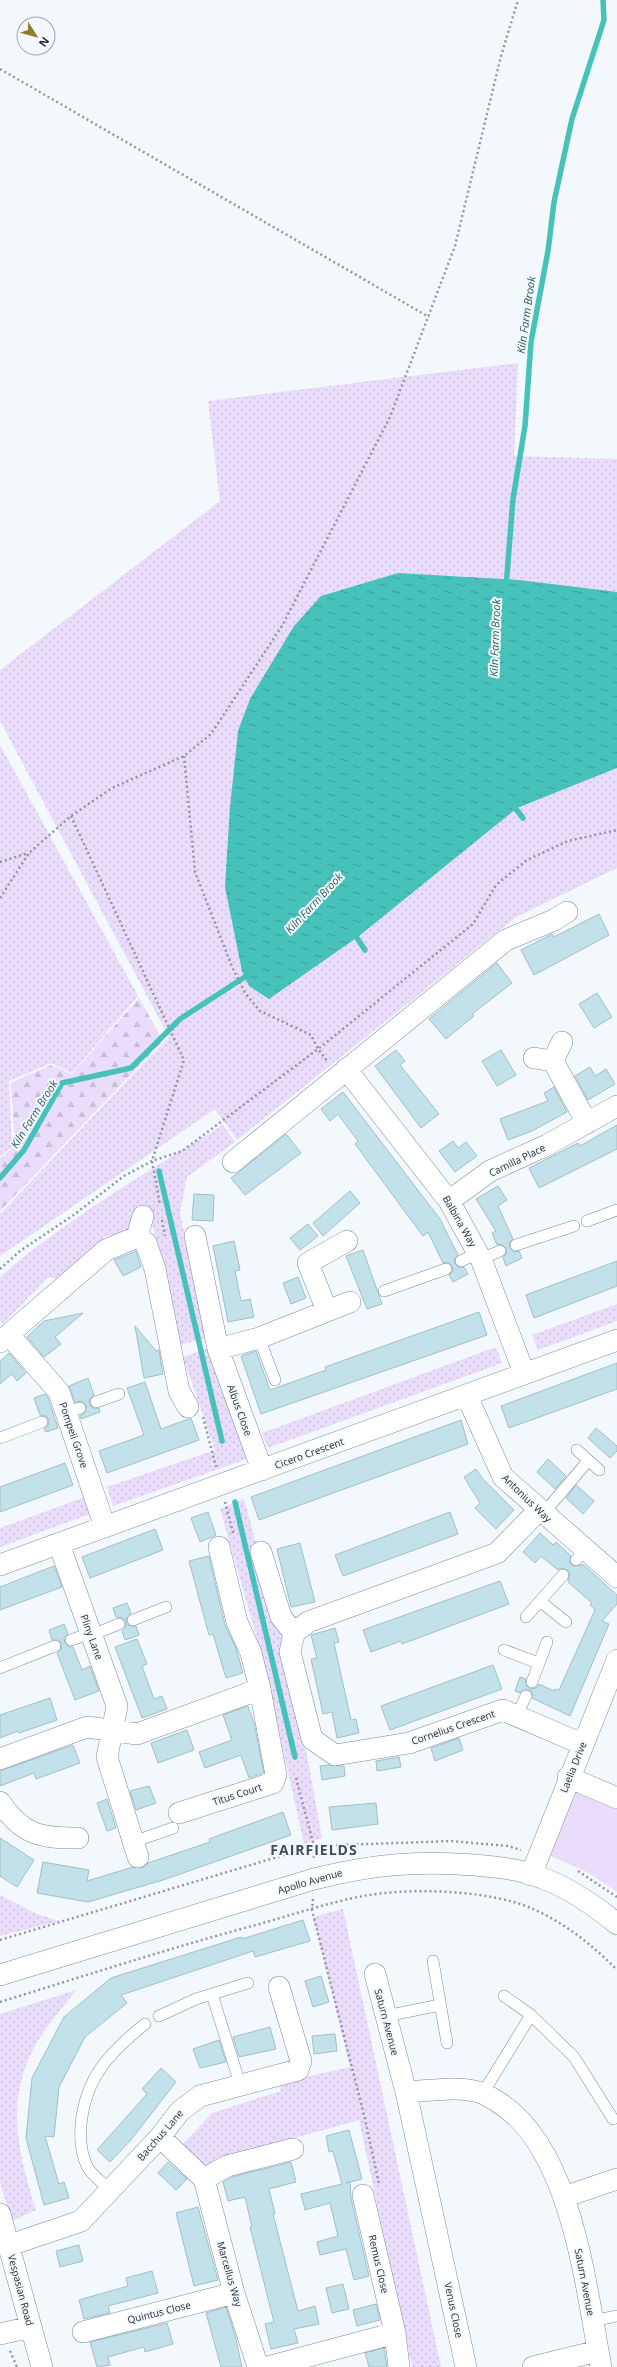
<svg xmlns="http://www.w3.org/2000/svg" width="617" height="2367" viewBox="0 0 617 2367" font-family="'Open Sans',sans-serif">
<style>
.grass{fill:url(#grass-dots)}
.forest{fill:url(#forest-firs)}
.park{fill:#eadcfb}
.water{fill:url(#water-ripples)}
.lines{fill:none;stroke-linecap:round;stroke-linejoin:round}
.stream{stroke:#46c2ba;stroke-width:5.5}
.building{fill:#c3e1ea;stroke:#a1bfc8}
.lane-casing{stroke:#798b9d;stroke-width:12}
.street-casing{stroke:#798b9d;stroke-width:22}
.path{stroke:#91989d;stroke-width:2.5;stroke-dasharray:2 3;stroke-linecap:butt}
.lane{stroke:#fff;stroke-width:11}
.street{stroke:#fff;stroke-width:21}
.labels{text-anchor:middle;stroke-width:4;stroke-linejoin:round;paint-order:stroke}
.street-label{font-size:10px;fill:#242c33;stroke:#f3f8fc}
.water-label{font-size:11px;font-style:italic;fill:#295c58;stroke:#f3f8fc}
.district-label{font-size:14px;font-weight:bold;letter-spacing:1px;fill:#3d4e5e;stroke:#f3f8fc}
</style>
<defs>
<pattern id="grass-dots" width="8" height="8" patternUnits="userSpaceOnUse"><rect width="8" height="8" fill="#eadcfb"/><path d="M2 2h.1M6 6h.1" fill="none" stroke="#c9bdd8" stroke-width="1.8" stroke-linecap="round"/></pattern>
<pattern id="forest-firs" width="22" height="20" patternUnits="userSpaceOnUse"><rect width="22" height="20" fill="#eadcfb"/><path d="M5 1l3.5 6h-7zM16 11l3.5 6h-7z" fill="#c9bdd8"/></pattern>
<pattern id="water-ripples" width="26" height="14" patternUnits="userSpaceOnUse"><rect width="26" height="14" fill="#46c2ba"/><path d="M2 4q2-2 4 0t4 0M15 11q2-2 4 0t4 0" fill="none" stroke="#3a9e98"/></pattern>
</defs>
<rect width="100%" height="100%" fill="#f3f8fc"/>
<path class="grass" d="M 518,363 L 514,456 L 617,459 L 617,868 L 516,917 L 237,1140 L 215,1109 L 0,1256 L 0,1214 L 169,1037 L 0,721 L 0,670 L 220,501 L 208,401 Z
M 0,745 L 138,996 L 72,1073 L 51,1063 L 9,1081 L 12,1147 L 0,1156 Z
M 223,1125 L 235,1142 L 187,1177 L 180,1213 L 207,1337 L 181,1345 L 149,1211 L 129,1231 L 104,1237 L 63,1279 L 48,1277 L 3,1324 L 0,1320 L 0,1277 C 68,1218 147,1172 223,1125 Z
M 617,1304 L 617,1321 L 538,1350 L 532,1335 Z
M 496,1347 L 502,1363 L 268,1448 L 262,1433 Z
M 209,1348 L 247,1459 L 113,1506 L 107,1487 L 215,1450 L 183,1357 Z
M 88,1496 L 93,1513 L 0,1547 L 0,1528 Z
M 244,1499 L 286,1652 L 282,1665 L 307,1756 L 322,1838 L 304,1844 L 264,1663 L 220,1509 Z
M 0,1895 L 37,1914 L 59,1921 L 0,1936 Z
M 343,1909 L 441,2367 L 412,2367 L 359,2120 L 227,2157 L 210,2169 L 182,2145 L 212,2113 L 281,2091 L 279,2083 L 350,2067 L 313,1917 Z
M 76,1990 C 64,2006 50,2022 39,2039 C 4,2096 17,2150 36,2210 L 11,2221 L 0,2181 L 0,2014 Z"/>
<path class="forest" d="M 139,998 L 163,1041 L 0,1211 L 0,1158 L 15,1146 L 11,1083 L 51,1065 L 72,1074 Z"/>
<path class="park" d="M 571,1781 L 617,1802 L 617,1892 L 587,1872 L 544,1853 Z"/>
<path class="water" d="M 398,573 L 519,580 L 617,592 L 617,768 L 517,808 L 359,936 L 269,999 L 249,986 L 242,971 L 225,887 L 230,807 L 238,731 L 250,699 L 294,626 L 321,596 Z"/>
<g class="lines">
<path class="stream" d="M 506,587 L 513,499 L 525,426 L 531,342 L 548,251 L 554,202 L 572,119 L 604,20 L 603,0
M 512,804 L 523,818
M 353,932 L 365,950
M 159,1171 L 222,1441
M 0,1178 L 24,1150 L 62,1083 L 131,1068 L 180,1019 L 251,973
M 235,1502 L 295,1757"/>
</g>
<path class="building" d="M 599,914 L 609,935 L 534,975 L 521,950 L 552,934 L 554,937 Z
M 497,963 L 512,983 L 472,1014 L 474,1016 L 446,1039 L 429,1019 Z
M 597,993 L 612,1017 L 594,1028 L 579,1004 Z
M 396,1050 L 405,1061 L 400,1065 L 439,1114 L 421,1128 L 375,1066 Z
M 501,1050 L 516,1075 L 497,1086 L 482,1061 Z
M 590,1067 L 595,1076 L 606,1069 L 615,1084 L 588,1100 L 575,1076 Z
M 554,1087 L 567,1112 L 532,1131 L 508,1140 L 500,1119 L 548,1101 L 544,1093 Z
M 343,1092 L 440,1219 L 458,1255 L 454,1260 L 455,1264 L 460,1268 L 464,1267 L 468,1274 L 453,1282 L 449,1275 L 453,1271 L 452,1266 L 448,1262 L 443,1263 L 428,1232 L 423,1236 L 355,1144 L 358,1141 L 338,1114 L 330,1121 L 321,1109 Z
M 617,1125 L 617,1149 L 539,1188 L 529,1168 L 578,1143 L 580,1146 Z
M 286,1134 L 301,1153 L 245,1195 L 231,1178 Z
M 453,1141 L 458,1148 L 466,1142 L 477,1156 L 455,1172 L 439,1151 Z
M 498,1186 L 507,1200 L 498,1206 L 513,1239 L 509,1243 L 510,1248 L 514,1252 L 519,1251 L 522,1258 L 506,1266 L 503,1258 L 507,1252 L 506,1248 L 501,1244 L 497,1245 L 492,1233 L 496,1231 L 476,1199 Z
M 350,1191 L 360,1203 L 323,1236 L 313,1223 Z
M 194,1194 L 214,1195 L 213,1221 L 192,1220 Z
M 308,1224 L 318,1236 L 300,1250 L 290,1238 Z
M 234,1241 L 240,1270 L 235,1271 L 241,1301 L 250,1299 L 254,1317 L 228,1322 L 213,1246 Z
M 363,1250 L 382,1304 L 367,1309 L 346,1256 Z
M 136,1251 L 141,1267 L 123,1276 L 114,1260 Z
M 617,1261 L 617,1286 L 534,1318 L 526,1295 Z
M 298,1277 L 306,1298 L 291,1304 L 283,1283 Z
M 479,1312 L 487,1335 L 261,1414 L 241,1356 L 256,1351 L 270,1390 L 326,1370 L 325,1367 Z
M 83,1313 L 55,1337 L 61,1344 L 44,1357 L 27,1337 L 44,1321 Z
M 135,1326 L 156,1351 L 159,1350 L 163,1374 L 144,1378 Z
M 9,1353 L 26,1373 L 17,1381 L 12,1374 L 0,1384 L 0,1361 Z
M 617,1363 L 617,1389 L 509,1428 L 501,1406 Z
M 88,1378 L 94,1395 L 89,1400 L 90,1405 L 94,1409 L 99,1408 L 100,1412 L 81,1419 L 80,1416 L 86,1412 L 86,1405 L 82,1401 L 75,1402 L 69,1386 Z
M 145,1382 L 161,1429 L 191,1418 L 199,1440 L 107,1473 L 99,1451 L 144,1435 L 127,1388 Z
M 45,1394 L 48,1398 L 58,1428 L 46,1432 L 44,1429 L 48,1426 L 49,1420 L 46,1416 L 40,1415 L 34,1398 Z
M 461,1420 L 468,1444 L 259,1520 L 251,1497 Z
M 596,1428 L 617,1446 L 617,1451 L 610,1458 L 588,1438 Z
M 548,1459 L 566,1476 L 555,1489 L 537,1472 Z
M 65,1463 L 73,1485 L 0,1512 L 0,1487 Z
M 476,1469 L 483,1479 L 514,1510 L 496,1529 L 475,1508 L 480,1503 L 464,1477 Z
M 576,1485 L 594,1501 L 583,1514 L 566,1498 Z
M 208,1512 L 216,1535 L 200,1542 L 191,1518 Z
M 450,1512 L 458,1534 L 343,1576 L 335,1555 Z
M 155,1529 L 163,1550 L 90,1578 L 82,1557 Z
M 540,1533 L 553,1545 L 556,1542 L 571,1556 L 569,1562 L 572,1565 L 584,1565 L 617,1595 L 617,1604 L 602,1621 L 609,1624 L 570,1716 L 532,1698 L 532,1692 L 529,1690 L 522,1690 L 520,1693 L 515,1691 L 520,1677 L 526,1679 L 525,1684 L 530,1689 L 536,1688 L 539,1684 L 554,1691 L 555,1689 L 559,1690 L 595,1610 L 590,1605 L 592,1603 L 568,1582 L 570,1573 L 567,1570 L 561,1568 L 558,1570 L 541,1556 L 535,1563 L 523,1552 Z
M 300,1543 L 315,1602 L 291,1607 L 277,1549 Z
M 209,1556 L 225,1625 L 236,1648 L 243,1673 L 226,1678 L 213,1634 L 209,1635 L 189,1561 Z
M 54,1566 L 62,1587 L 0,1610 L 0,1587 Z
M 500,1581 L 509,1604 L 402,1644 L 401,1641 L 371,1652 L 363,1630 Z
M 127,1603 L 131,1613 L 127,1616 L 126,1622 L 129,1626 L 136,1626 L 139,1635 L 125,1640 L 122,1631 L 125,1628 L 126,1622 L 123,1618 L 116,1617 L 113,1608 Z
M 64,1624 L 68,1634 L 64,1638 L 65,1643 L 69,1647 L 73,1647 L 82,1670 L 90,1666 L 99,1691 L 75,1700 L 57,1653 L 61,1650 L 62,1644 L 59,1640 L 52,1640 L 49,1630 Z
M 335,1628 L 339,1642 L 334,1643 L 351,1720 L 356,1719 L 359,1733 L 337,1738 L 332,1712 L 323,1714 L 311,1659 L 317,1658 L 311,1635 Z
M 137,1639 L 147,1664 L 142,1666 L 154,1699 L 162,1696 L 167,1709 L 142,1718 L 115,1647 Z
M 493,1665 L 502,1689 L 390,1730 L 381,1706 Z
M 50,1698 L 57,1720 L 19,1733 L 18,1731 L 0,1738 L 0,1715 Z
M 248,1706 L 254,1723 L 264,1773 L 249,1778 L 241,1755 L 205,1768 L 199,1752 L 232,1740 L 223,1715 Z
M 187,1730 L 194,1750 L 158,1763 L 151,1743 Z
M 459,1738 L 463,1750 L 435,1761 L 431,1748 Z
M 73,1745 L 80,1763 L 36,1779 L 34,1773 L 0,1786 L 0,1771 Z
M 399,1757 L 401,1767 L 377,1771 L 376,1761 Z
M 328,1765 L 344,1766 L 345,1776 L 322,1780 L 320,1766 Z
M 149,1786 L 156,1803 L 136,1810 L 130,1791 Z
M 107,1799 L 116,1828 L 107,1831 L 97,1803 Z
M 376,1803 L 378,1824 L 332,1830 L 329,1807 Z
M 283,1812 L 291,1835 L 163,1880 L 88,1902 L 37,1893 L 43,1862 L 89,1870 L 87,1881 L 133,1867 L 142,1868 L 148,1863 L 210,1842 L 209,1839 Z
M 0,1838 L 34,1860 L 17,1887 L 0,1876 Z
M 303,1920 L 310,1941 L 255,1957 L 253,1951 L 121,1995 L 127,2003 L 85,2037 L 59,2087 L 54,2137 L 45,2136 L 59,2184 L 64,2182 L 69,2198 L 44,2205 L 26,2138 L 32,2078 L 64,2017 L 111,1978 L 241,1937 L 242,1939 Z
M 321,1976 L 329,2002 L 313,2007 L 305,1981 Z
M 270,2027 L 276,2049 L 239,2057 L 233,2037 Z
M 335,2034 L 337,2051 L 314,2054 L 312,2036 Z
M 219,2040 L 226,2062 L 200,2068 L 193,2049 Z
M 161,2068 L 176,2082 L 130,2141 L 110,2162 L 97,2150 L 147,2094 L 142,2089 Z
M 349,2130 L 362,2179 L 346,2183 L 350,2182 L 351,2198 L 369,2276 L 354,2280 L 346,2249 L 320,2255 L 317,2242 L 338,2236 L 330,2203 L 305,2210 L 301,2194 L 342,2184 L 333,2151 L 329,2152 L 326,2136 Z
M 168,2162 L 187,2179 L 176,2190 L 158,2173 Z
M 291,2162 L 296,2182 L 269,2189 L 275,2214 L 273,2214 L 298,2311 L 315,2306 L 319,2324 L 294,2329 L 298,2343 L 271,2349 L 265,2324 L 274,2322 L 250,2227 L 252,2227 L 245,2197 L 228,2201 L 223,2182 L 232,2177 Z
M 198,2207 L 218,2280 L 194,2286 L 176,2213 Z
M 79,2245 L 83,2261 L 60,2267 L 56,2251 Z
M 152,2271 L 158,2293 L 108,2306 L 110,2313 L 84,2319 L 79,2300 L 128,2286 L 126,2278 Z
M 343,2284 L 349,2309 L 332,2313 L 326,2288 Z
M 376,2304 L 380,2320 L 357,2326 L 353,2310 Z
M 226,2307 L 235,2335 L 242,2367 L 221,2367 L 206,2313 Z
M 167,2323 L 173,2344 L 145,2352 L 144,2347 L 108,2357 L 110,2365 L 97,2367 L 90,2342 Z
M 384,2348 L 387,2367 L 369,2367 L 365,2353 Z"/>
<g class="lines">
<g class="lane-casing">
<path id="lane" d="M 587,1221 L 617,1210
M 516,1245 L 574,1226
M 481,1259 L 500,1251
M 461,1261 L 478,1253
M 384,1291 L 446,1269
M 259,1338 L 275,1380
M 96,1402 L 119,1394
M 63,1414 L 80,1408
M 0,1438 L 42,1422
M 577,1450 L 599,1470
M 543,1514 L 588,1461
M 576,1560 L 585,1550
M 541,1602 L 566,1622
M 526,1617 L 563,1575
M 133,1620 L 166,1607
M 92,1635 L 119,1624
M 71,1640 L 91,1633
M 504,1650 L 538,1663
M 0,1668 L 55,1646
M 532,1682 L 547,1642
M 517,1715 L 526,1696
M 133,1842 L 173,1828
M 433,1961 L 447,2043
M 212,1994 L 240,2084
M 504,1996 L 531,2015 L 574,2057 L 613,2119
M 159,2016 L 196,1999 L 248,1983
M 386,2016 L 440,2005
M 483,2093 L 531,2015
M 110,2190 C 103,2183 91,2175 87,2166 C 81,2154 80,2137 81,2124 C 86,2077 109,2053 145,2024
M 592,2321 L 617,2316"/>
</g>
<g class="street-casing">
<path id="street" d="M 534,1058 L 553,1061 L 562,1042
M 553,1061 L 587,1123
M 346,1069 L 449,1201 L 481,1259 L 524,1373
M 233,1162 L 506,940 L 554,920 L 567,912
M 449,1201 L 490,1171 L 547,1145 L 617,1106
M 195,1236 L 218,1349 L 262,1470
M 137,1237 L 143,1216
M 327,1311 L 308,1263 L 347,1241
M 9,1335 L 59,1392 L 105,1527
M 0,1342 L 106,1250 L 137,1237 L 146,1243 L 155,1269 L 179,1391 L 188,1407
M 218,1349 L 259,1338 L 350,1302
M 467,1396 L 503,1477 L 617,1577
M 539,1510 L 497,1553 L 308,1622 L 294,1633 L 290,1652 L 312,1739 L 335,1755 L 409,1743 L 503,1710 L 582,1744
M 59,1544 L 117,1706 L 107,1757 L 138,1857
M 261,1552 L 281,1617 L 294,1633
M 0,1565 L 617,1340
M 0,1759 L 87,1727 L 137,1734 L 260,1689
M 568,1777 L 617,1798
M 0,1802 C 22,1835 40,1838 78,1838
M 179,1813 L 273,1783 L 276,1775 L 260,1689 L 251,1653 L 237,1622 L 219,1547
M 531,1875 L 617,1660
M 375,1974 L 406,2092 L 466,2367
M 0,1975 L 314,1879 C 370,1865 416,1860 474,1865 C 497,1867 520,1869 542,1878 C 570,1888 594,1905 617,1924
M 406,2092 C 431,2091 458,2085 482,2093 C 487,2095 493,2099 498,2102 C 572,2148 586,2288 601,2367
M 160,2137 L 204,2179 L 234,2293 L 258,2367
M 204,2179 L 227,2166 L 293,2149
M 363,2195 L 395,2333 L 399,2367
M 564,2197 L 617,2179
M 0,2214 L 42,2367
M 10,2245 L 81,2221 L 160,2137 L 180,2111 L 200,2096 L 298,2070 L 301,2061 L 279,1987
M 83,2332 L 234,2293
M 0,2334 L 31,2327
M 268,2367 L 395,2333
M 533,2367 L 598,2351"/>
</g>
<path class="path" d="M 0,69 L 429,317
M 184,756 L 195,872 L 233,969 L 245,993 L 260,1011 L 311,1035 L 318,1049 L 327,1061
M 71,816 L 184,1060 L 152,1161 L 160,1205
M 0,862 L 28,853
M 0,898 L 29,853 L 71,816 L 112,788 L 184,756 L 211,734 L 282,626 L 390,417 L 455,246 L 501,56 L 518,0
M 162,1220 L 165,1236
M 0,1269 L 20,1251 L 75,1214 L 124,1176 L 152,1161 L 182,1151 L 318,1049 L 473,924 L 496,885 L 527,860 L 568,841 L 617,830
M 203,1417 L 216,1467
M 225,1502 L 233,1533
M 296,1778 L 314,1846 L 314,1860
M 578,1871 L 617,1897
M 313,1899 L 312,1910 L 365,2119 L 379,2184
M 0,1940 L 314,1846 L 451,1841 L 508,1846 L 521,1850
M 0,2002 C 84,1976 167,1949 252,1926 C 289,1916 326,1903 363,1896 C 408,1888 470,1890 514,1902 C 552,1913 590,1942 617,1970
M 10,2351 L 17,2367"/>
<use href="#lane" class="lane"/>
<use href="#street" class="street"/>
</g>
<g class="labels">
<g class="street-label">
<text transform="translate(517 1160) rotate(-26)" y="4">Camilla Place</text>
<text transform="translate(460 1221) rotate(60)" y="4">Balbina Way</text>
<text transform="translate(240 1410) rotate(70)" y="4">Albus Close</text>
<text transform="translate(74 1435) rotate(71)" y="4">Pompeii Grove</text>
<text transform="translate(309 1453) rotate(-20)" y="4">Cicero Crescent</text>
<text transform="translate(527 1498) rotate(44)" y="4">Antonius Way</text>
<text transform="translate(92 1637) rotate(70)" y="4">Pliny Lane</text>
<text transform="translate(453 1727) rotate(-19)" y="4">Cornelius Crescent</text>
<text transform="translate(573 1767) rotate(-68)" y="4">Laelia Drive</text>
<text transform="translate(237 1794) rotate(-18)" y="4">Titus Court</text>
<text transform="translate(310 1881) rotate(-16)" y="4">Apollo Avenue</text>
<text transform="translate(387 2022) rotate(75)" y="4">Saturn Avenue</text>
<text transform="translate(160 2135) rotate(-49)" y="4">Bacchus Lane</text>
<text transform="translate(379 2264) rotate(77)" y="4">Remus Close</text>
<text transform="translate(230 2274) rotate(74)" y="4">Marcellus Way</text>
<text transform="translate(585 2282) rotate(79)" y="4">Saturn Avenue</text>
<text transform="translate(21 2290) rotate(75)" y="4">Vespasian Road</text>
<text transform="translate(454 2310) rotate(78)" y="4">Venus Close</text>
<text transform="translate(159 2312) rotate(-14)" y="4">Quintus Close</text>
</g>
<g class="water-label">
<text transform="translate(526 315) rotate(-82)" y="4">Kiln Farm Brook</text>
<text transform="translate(495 638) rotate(-88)" y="4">Kiln Farm Brook</text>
<text transform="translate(314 903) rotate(-47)" y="4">Kiln Farm Brook</text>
<text transform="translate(34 1114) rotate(-58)" y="4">Kiln Farm Brook</text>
</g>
<g class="district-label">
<text x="314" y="1855">FAIRFIELDS</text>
</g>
</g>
<g transform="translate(36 36) rotate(126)"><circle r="19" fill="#f3f8fc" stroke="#a0a6ac"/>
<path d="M0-3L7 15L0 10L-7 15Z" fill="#8d7f26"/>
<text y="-6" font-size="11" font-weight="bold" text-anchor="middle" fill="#242c33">N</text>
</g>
</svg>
